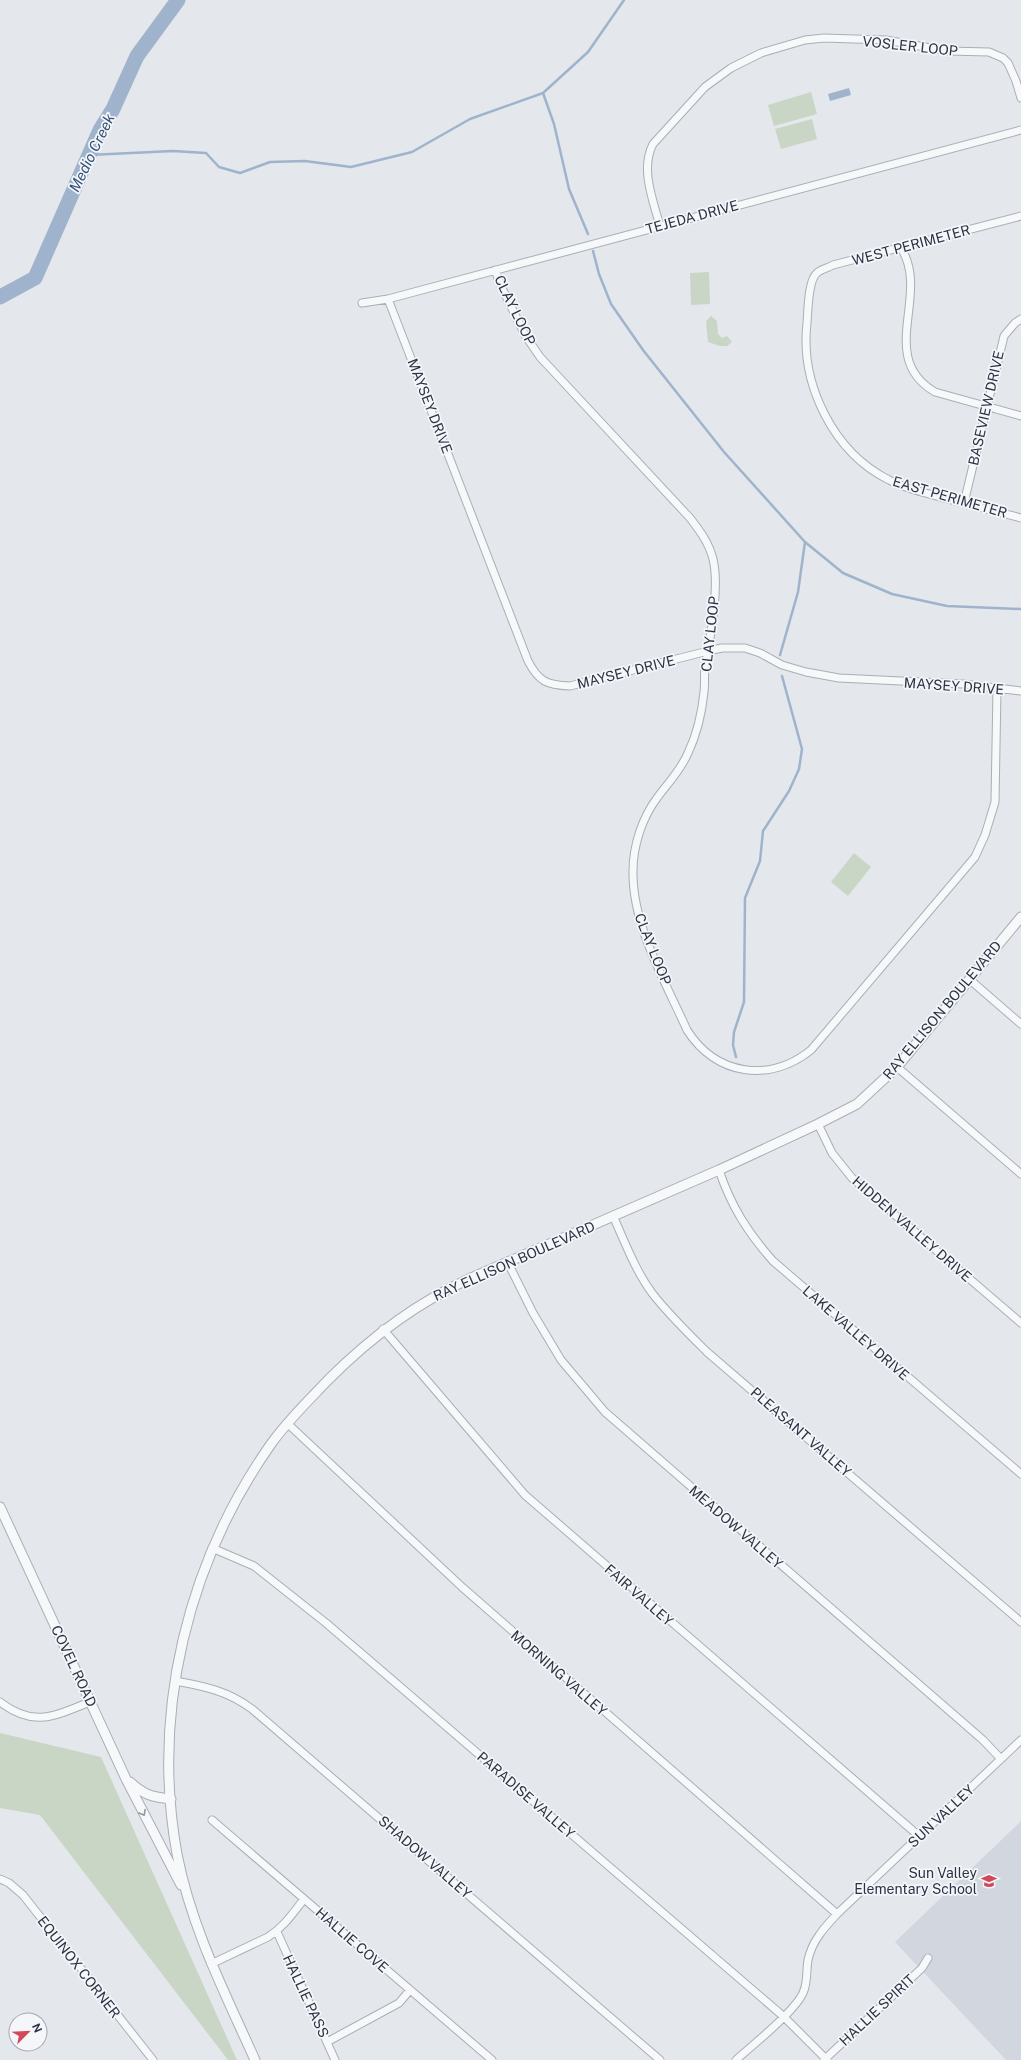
<svg xmlns="http://www.w3.org/2000/svg" width="1021" height="2060" viewBox="0 0 1021 2060" font-family="'Public Sans',sans-serif">
<style>
.built{fill:#d2d6de}
.green{fill:#c9d6c5}
.water{fill:#9fb4cc}
.lines{fill:none;stroke-linecap:round;stroke-linejoin:round}
.stream{stroke:#9fb4cc;stroke-width:2.5}
.river{stroke:#9fb4cc;stroke-width:15}
.minor-casing{stroke:#a9aeb7;stroke-width:9}
.tertiary-casing{stroke:#a9aeb7;stroke-width:11}
.minor{stroke:#f7f8fa;stroke-width:7}
.tertiary{stroke:#f7f8fa;stroke-width:9}
.oneway{stroke:#9196a0}
.labels{text-anchor:middle;stroke-width:3.5;stroke-linejoin:round;paint-order:stroke}
.street-label{font-size:14px;fill:#2b3445;stroke:#f4f6f9}
.poi-label{font-size:14px;fill:#2b3445;stroke:#f4f6f9;text-anchor:end}
.water-label{font-size:15px;font-style:italic;fill:#34527a;stroke:#f4f6f9}
</style>
<rect width="100%" height="100%" fill="#e4e7ec"/>
<path class="built" d="M 1021,1821 L 1021,2060 L 1006,2060 L 895,1942 Z"/>
<path class="green" d="M 811,92 L 817,114 L 774,126 L 768,105 Z
M 812,119 L 817,139 L 781,149 L 775,129 Z
M 709,272 L 710,304 L 691,305 L 690,273 Z
M 711,316 L 717,321 L 718,334 L 722,338 L 727,336 L 732,342 L 727,346 L 720,346 L 708,342 L 706,321 Z
M 854,853 L 871,867 L 848,896 L 831,882 Z
M 0,1733 L 101,1757 L 237,2060 L 228,2060 L 40,1815 L 0,1808 Z"/>
<path class="water" d="M 849,88 L 851,95 L 830,101 L 828,94 Z"/>
<g class="lines">
<path class="stream" d="M 543,93 L 554,124 L 569,189 L 588,234
M 89,155 L 173,151 L 206,153 L 219,167 L 240,173 L 270,162 L 305,161 L 351,167 L 412,152 L 470,119 L 543,93 L 588,52 L 624,0
M 593,251 L 599,274 L 611,304 L 643,350 L 724,452 L 805,542 L 843,573 L 892,594 L 947,606 L 1021,609
M 780,655 L 798,592 L 805,542
M 736,1057 L 733,1045 L 734,1032 L 744,1002 L 745,898 L 760,861 L 763,831 L 789,791 L 799,769 L 802,749 L 782,676"/>
<path class="river" d="M 0,297 L 35,278 L 100,130 L 113,109 L 137,56 L 178,0"/>
<g class="minor-casing">
<path id="minor" d="M 1021,216 L 833,265 C 828,268 821,269 817,273 C 808,280 808,311 807,323 C 800,384 833,452 889,480 C 906,489 926,493 944,498 C 970,505 995,511 1021,518
M 660,226 C 653,200 640,169 653,144 L 705,87 L 731,68 L 761,53 L 805,40 L 824,38 L 886,40 L 947,51 L 989,52 L 1003,58 L 1008,63 L 1016,81 L 1021,98
M 901,248 C 931,295 876,357 935,392 L 1021,416
M 495,270 L 502,288 L 525,335 L 540,357 L 690,518 C 700,531 709,543 713,559 C 720,588 710,638 705,668 C 704,676 705,684 704,692 C 702,712 697,734 688,753 C 681,770 668,783 657,798 C 642,818 633,846 633,871 C 632,925 665,981 687,1030 C 716,1076 770,1083 811,1050 L 975,857 L 985,835 L 995,802 L 997,689
M 388,299 L 528,661 C 539,682 547,685 570,686 L 708,651 L 722,648 L 745,648 L 760,653 L 782,665 L 806,672 L 839,678 L 963,684 L 1021,691
M 362,303 L 388,299 L 1021,130
M 964,503 L 1004,336 L 1015,323 L 1021,319
M 969,979 L 1021,1024
M 897,1067 L 1021,1174
M 818,1124 L 832,1153 L 852,1178 L 1021,1323
M 719,1170 C 731,1206 748,1233 773,1261 L 1021,1474
M 613,1216 C 625,1242 635,1270 652,1293 C 669,1315 688,1333 707,1352 L 1021,1622
M 508,1263 L 533,1313 L 561,1360 L 605,1412 L 983,1740 L 1001,1759
M 383,1329 L 525,1495 L 919,1836
M 287,1423 L 462,1587 L 837,1914
M 212,1548 L 254,1566 L 326,1623 L 783,2016 L 827,2060
M 175,1681 C 204,1686 228,1691 252,1709 L 660,2060
M 0,1702 C 34,1728 54,1716 90,1702
M 212,1820 L 492,2060
M 0,1879 L 9,1883 L 23,1895 L 153,2060
M 277,1932 L 335,2060
M 211,1964 L 268,1937 C 284,1927 293,1913 304,1899
M 327,2042 L 399,2003 L 410,1990
M 736,2060 C 754,2044 794,2012 803,1993 C 808,1982 806,1972 808,1960 C 812,1941 824,1928 837,1914 L 1021,1740
M 824,2060 L 922,1968 L 928,1958"/>
</g>
<g class="tertiary-casing">
<path id="tertiary" d="M 0,1507 L 126,1779 L 181,1885
M 130,1782 C 144,1795 152,1797 171,1799
M 255,2060 C 225,1993 191,1927 177,1854 C 151,1711 188,1562 271,1444 C 288,1420 309,1400 329,1379 C 371,1337 416,1303 471,1278 L 719,1170 L 818,1124 L 857,1104 L 897,1067 L 1021,917"/>
</g>
<use href="#minor" class="minor"/>
<use href="#tertiary" class="tertiary"/>
</g>
<defs><path id="oneway-chevron" d="M-2-3.5L2.5 0L-2 3.5" fill="none" stroke-width="1.6" stroke-linecap="round" stroke-linejoin="round"/></defs>
<use class="oneway" href="#oneway-chevron" transform="translate(143 1813) rotate(61)"/>
<defs>
<g id="school-bare" transform="scale(1.2)"><path d="M0-5L7-2L0 1L-7-2ZM-4 1L0 2.5L4 1V4Q0 6-4 4Z" fill="#d1495b" stroke="#f4f6f9" stroke-width="2.5" paint-order="stroke"/></g>
</defs>
<g fill-rule="evenodd">
<use href="#school-bare" x="989" y="1881"/>
</g>
<g class="labels">
<g class="street-label">
<text transform="translate(910 46) rotate(6)" y="5">VOSLER LOOP</text>
<text transform="translate(692 217) rotate(-15)" y="5">TEJEDA DRIVE</text>
<text transform="translate(911 245) rotate(-15)" y="5">WEST PERIMETER</text>
<text transform="translate(515 310) rotate(64)" y="5">CLAY LOOP</text>
<text transform="translate(430 406) rotate(69)" y="5">MAYSEY DRIVE</text>
<text transform="translate(986 408) rotate(-77)" y="5">BASEVIEW DRIVE</text>
<text transform="translate(950 497) rotate(16)" y="5">EAST PERIMETER</text>
<text transform="translate(710 634) rotate(-84)" y="5">CLAY LOOP</text>
<text transform="translate(626 672) rotate(-14)" y="5">MAYSEY DRIVE</text>
<text transform="translate(954 686) rotate(4)" y="5">MAYSEY DRIVE</text>
<text transform="translate(653 949) rotate(68)" y="5">CLAY LOOP</text>
<text transform="translate(942 1010) rotate(-50)" y="5">RAY ELLISON BOULEVARD</text>
<text transform="translate(912 1229) rotate(41)" y="5">HIDDEN VALLEY DRIVE</text>
<text transform="translate(514 1261) rotate(-24)" y="5">RAY ELLISON BOULEVARD</text>
<text transform="translate(856 1333) rotate(41)" y="5">LAKE VALLEY DRIVE</text>
<text transform="translate(801 1432) rotate(41)" y="5">PLEASANT VALLEY</text>
<text transform="translate(736 1527) rotate(41)" y="5">MEADOW VALLEY</text>
<text transform="translate(639 1595) rotate(41)" y="5">FAIR VALLEY</text>
<text transform="translate(74 1666) rotate(65)" y="5">COVEL ROAD</text>
<text transform="translate(559 1673) rotate(41)" y="5">MORNING VALLEY</text>
<text transform="translate(526 1795) rotate(41)" y="5">PARADISE VALLEY</text>
<text transform="translate(941 1816) rotate(-43)" y="5">SUN VALLEY</text>
<text transform="translate(425 1857) rotate(41)" y="5">SHADOW VALLEY</text>
<text transform="translate(352 1940) rotate(41)" y="5">HALLIE COVE</text>
<text transform="translate(79 1967) rotate(52)" y="5">EQUINOX CORNER</text>
<text transform="translate(306 1996) rotate(65)" y="5">HALLIE PASS</text>
<text transform="translate(877 2010) rotate(-43)" y="5">HALLIE SPIRIT</text>
</g>
<g class="poi-label">
<text x="977" y="1878">Sun Valley<tspan x="977" dy="16">Elementary School</tspan></text>
</g>
<g class="water-label">
<text transform="translate(92 153) rotate(-64)" y="5">Medio Creek</text>
</g>
</g>
<g transform="translate(28 2032) rotate(66)"><circle r="19" fill="#f4f6f9" stroke="#a4a8b1"/>
<path d="M0-3L7 15L0 10L-7 15Z" fill="#d1495b"/>
<text y="-6" font-size="11" font-weight="bold" text-anchor="middle" fill="#2b3445">N</text>
</g>
</svg>
